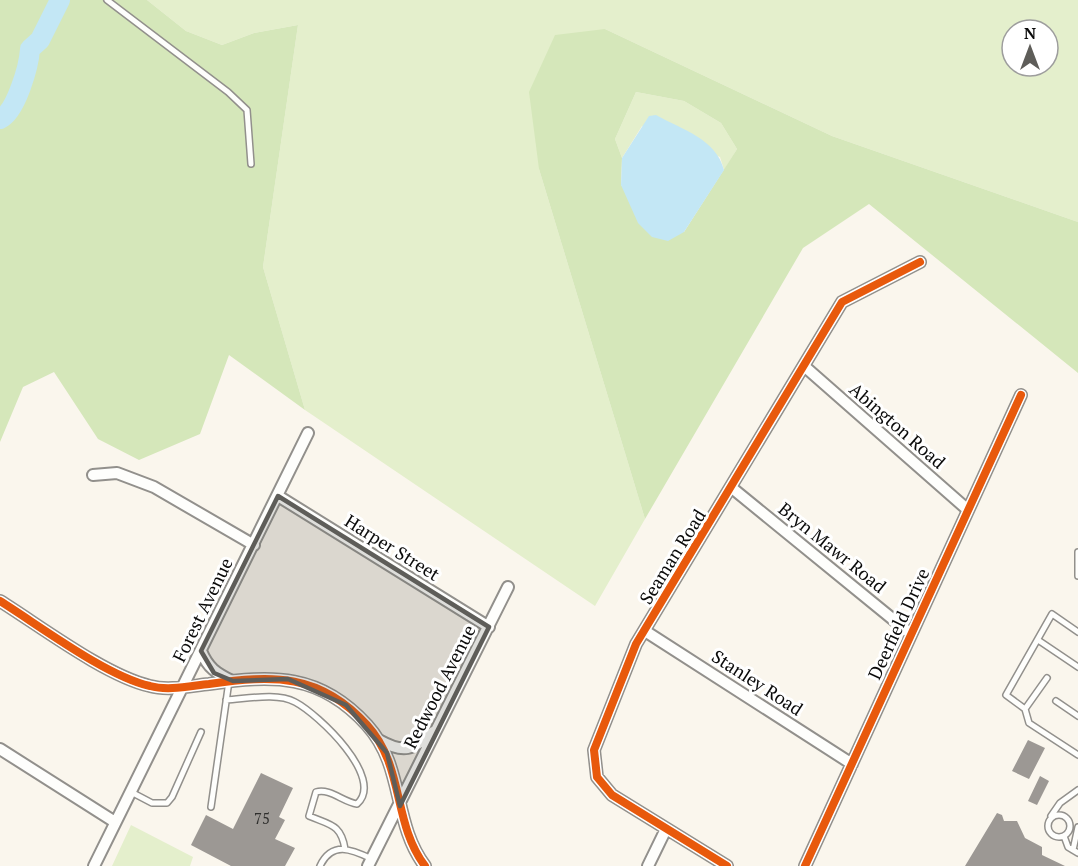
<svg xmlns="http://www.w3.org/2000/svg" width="1078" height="866" viewBox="0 0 1078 866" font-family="'PT Serif',serif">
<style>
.green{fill:#e4efcc;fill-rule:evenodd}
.forest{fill:#d5e7ba;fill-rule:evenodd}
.water{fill:#c3e7f5}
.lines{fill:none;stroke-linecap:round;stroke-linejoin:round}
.river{stroke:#c3e7f5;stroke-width:20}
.building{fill:#9c9894}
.service-casing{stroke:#92908c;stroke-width:8}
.minor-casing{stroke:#92908c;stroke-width:14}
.service{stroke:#fefefc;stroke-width:5}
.minor{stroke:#fefefc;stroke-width:10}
.cycleway-casing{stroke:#fff;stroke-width:11}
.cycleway{stroke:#e8590c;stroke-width:8}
.marked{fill:#5e5d59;fill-opacity:0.2;stroke:#5e5d59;stroke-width:4.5;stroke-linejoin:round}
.labels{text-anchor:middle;stroke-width:6;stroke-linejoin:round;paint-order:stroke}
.number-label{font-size:15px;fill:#2e2e2c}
.street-label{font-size:18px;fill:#0a0a0a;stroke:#fff}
</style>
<rect width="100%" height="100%" fill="#faf6ed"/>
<path class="green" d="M 147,0 L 1078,0 L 1078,222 L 832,136 L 605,29 L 539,169 L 645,519 L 595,606 L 305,410 L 263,267 L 298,25 L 254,33 L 222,45 L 186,31 ZM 1012,30 L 1048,30 L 1048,66 L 1012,66 Z
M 636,92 L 684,101 L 721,123 L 737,149 L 724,170 L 720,157 L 642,126 L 622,158 L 615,139 Z
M 131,825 L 193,857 L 190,866 L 112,866 Z"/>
<path class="forest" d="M 0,0 L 147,0 L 186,31 L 222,45 L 254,33 L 298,25 L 263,267 L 305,410 L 229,355 L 200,434 L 139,460 L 98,439 L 54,372 L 23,387 L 0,442 Z
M 605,29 L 832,136 L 1078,222 L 1078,373 L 869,204 L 803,248 L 645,519 L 539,169 L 529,92 L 555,35 ZM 636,92 L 684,101 L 721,123 L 737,149 L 684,232 L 621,185 L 622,158 L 615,139 Z"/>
<path class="water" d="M 656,115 C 683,130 716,139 724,170 L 684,232 L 668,241 L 652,237 L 638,223 L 621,185 L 622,158 L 649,116 Z"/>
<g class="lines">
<path class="river" d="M 0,119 C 16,112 29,66 30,49 L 40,40 L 60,0"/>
</g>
<path class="building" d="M 1028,740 L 1045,748 L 1029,779 L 1012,771 Z
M 261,773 L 293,788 L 279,817 L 285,820 L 275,839 L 295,848 L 285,866 L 231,866 L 191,845 L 206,815 L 233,829 Z
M 1040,776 L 1049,781 L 1037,805 L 1028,801 Z
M 997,813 L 1002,815 L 1004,821 L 1017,821 L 1025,838 L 1042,847 L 1042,855 L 1065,866 L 965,866 Z"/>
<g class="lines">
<g class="service-casing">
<path id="service" d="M 107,0 L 228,92 L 247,110 L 251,164
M 1078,552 L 1078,576
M 1078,632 L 1052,614 L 1006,695 L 1025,709 L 1029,723 L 1078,755
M 1038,640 L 1078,667
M 226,700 C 246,699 277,692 295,702 C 318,714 386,778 357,804 C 343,802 330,788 316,792 L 309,816 C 330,825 341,824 345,849
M 1056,701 L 1078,716
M 1025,709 L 1047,678
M 131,792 L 152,803 L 167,803 L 172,797 L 201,732
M 211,807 L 229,681
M1048 826a11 11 0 1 1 22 0a11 11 0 1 1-22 0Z
M 1051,816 L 1060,803 L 1078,790
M 1064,836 L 1068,847 L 1078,853
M 1073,850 L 1078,827
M 320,866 C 332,841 351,849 372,859"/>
</g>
<g class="minor-casing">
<path id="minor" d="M 804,366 L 968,510
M 93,475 L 117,473 L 154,487 L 254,545
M 732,488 L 911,634
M 278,496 L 489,627
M 0,601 C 40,626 106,676 150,686 C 168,691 190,686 209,684 C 273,675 320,673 367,725 C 405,767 392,822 425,866
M 645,631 L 852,764
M 201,651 C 208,668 216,673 232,681
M 379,740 C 404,754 412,750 433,732
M 0,749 L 115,822
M 94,866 L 308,433
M 368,866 L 508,587
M 648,866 L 666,829
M 727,866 L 612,795 L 597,777 L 594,750 L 636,644 L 842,302 L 920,262
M 805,866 L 1021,395"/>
</g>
<use href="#service" class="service"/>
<use href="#minor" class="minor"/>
<g class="cycleway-casing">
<path id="cycleway" d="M 0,601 C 40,626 106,676 150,686 C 168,691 190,686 209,684 C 273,675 320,673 367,725 C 405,767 392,822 425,866
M 727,866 L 612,795 L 597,777 L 594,750 L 636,644 L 842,302 L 920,262
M 805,866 L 1021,395"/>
</g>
<use href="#cycleway" class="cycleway"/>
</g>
<path class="marked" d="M 278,496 L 489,627 L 400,806 L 387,753 L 346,705 L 288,679 L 233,681 L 214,673 L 201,651 Z"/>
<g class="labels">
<g class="number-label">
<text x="262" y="824">75</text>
</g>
<g class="street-label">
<text transform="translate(897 426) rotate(41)" y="6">Abington Road</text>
<text transform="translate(392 548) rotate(32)" y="6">Harper Street</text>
<text transform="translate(832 548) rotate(39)" y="6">Bryn Mawr Road</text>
<text transform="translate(673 557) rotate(-58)" y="6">Seaman Road</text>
<text transform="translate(203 610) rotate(-64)" y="6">Forest Avenue</text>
<text transform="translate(899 624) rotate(-65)" y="6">Deerfield Drive</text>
<text transform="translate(757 683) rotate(33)" y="6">Stanley Road</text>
<text transform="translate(440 687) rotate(-63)" y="6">Redwood Avenue</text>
</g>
</g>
<g transform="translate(1030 48)"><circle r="28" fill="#ffffff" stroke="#9d9d9d" stroke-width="1.5"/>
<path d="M0-4.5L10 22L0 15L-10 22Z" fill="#5e5d59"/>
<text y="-9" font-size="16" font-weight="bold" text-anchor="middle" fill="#0a0a0a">N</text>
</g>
</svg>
